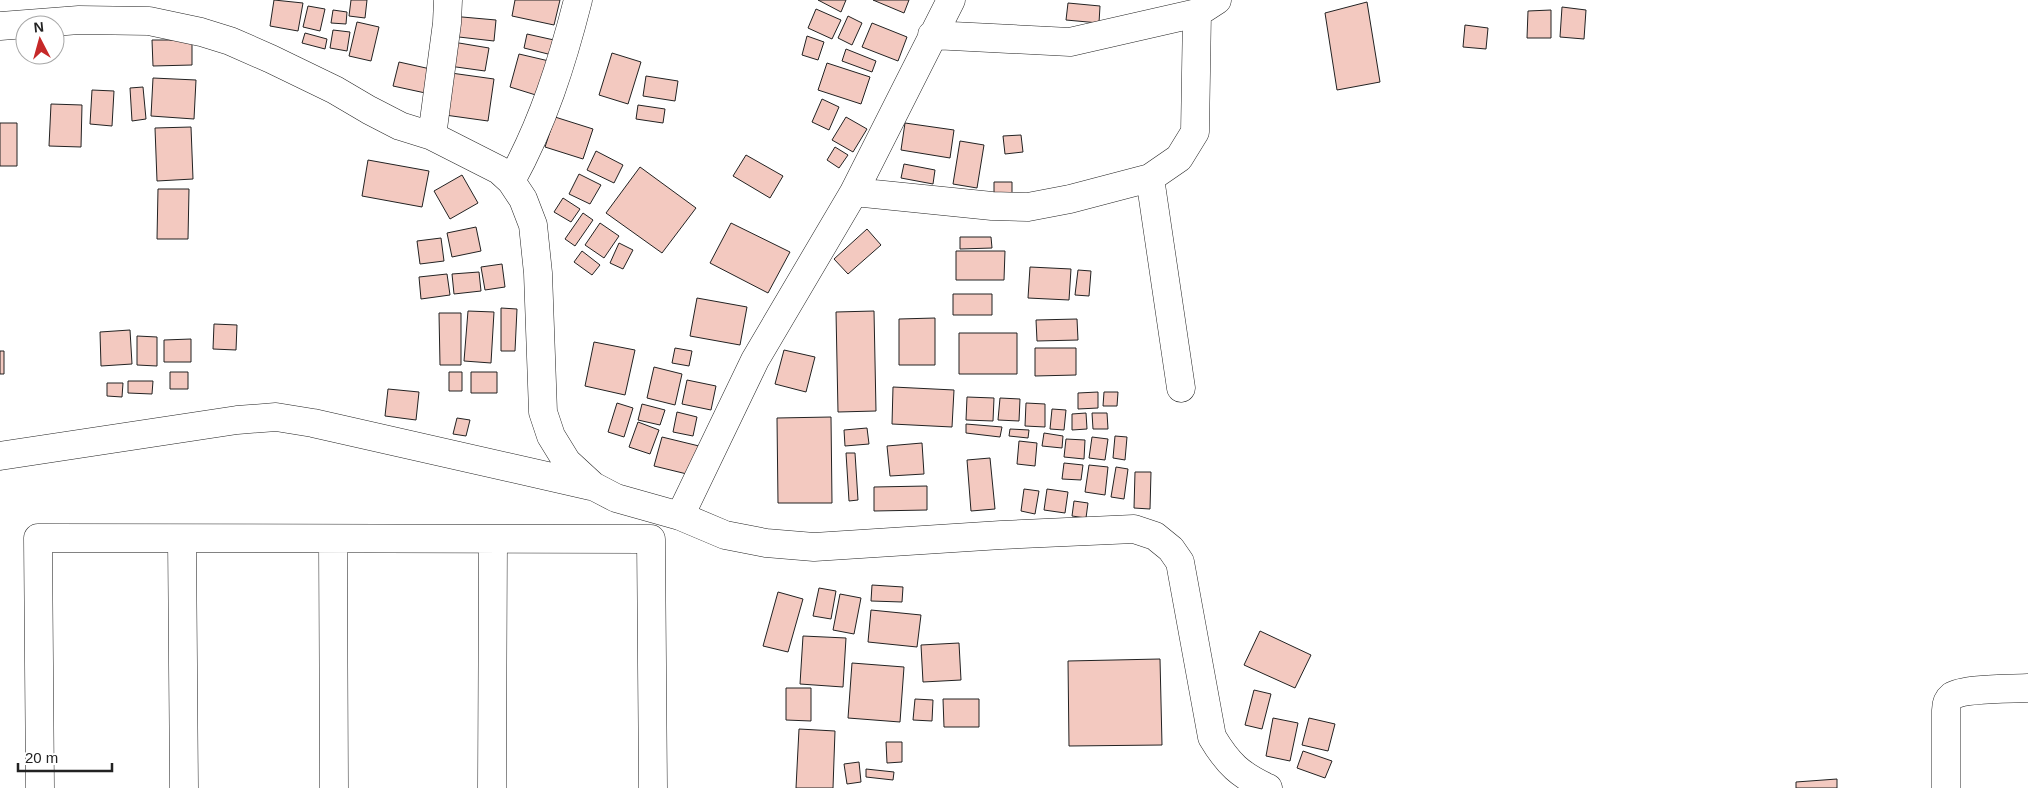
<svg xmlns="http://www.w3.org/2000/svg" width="2028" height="788" viewBox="0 0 2028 788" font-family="Arial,sans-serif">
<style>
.building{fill:#f3c9c0;stroke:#222}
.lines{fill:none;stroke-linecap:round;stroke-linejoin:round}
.minor-casing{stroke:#222;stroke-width:29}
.minor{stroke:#fff;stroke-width:28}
</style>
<rect width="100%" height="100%" fill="#fff"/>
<path class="building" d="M 274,0 L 303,3 L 298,31 L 270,26 Z
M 351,0 L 367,0 L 365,18 L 349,16 Z
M 515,0 L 560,0 L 554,25 L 512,16 Z
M 818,0 L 846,0 L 841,12 Z
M 873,0 L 909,0 L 904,13 Z
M 1367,2 L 1380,82 L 1337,90 L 1325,13 Z
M 1068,3 L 1100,6 L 1099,23 L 1066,20 Z
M 308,6 L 325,9 L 320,31 L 303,27 Z
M 1562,7 L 1586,10 L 1584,39 L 1560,37 Z
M 816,9 L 841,20 L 832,39 L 808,28 Z
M 333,10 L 347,12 L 346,24 L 331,23 Z
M 1551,10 L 1551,38 L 1527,38 L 1528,11 Z
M 451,16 L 496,20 L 494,41 L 450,36 Z
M 848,16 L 862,23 L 852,45 L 838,38 Z
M 357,22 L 379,27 L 371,61 L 349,56 Z
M 872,23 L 907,37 L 898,61 L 862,47 Z
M 1465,25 L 1488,28 L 1486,49 L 1463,47 Z
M 333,30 L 350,32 L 347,51 L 330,48 Z
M 305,33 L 327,39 L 325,49 L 302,43 Z
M 527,34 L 563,42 L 560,57 L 524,48 Z
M 807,36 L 824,42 L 818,60 L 802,55 Z
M 152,40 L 192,40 L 192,65 L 153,66 Z
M 453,42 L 489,48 L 485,71 L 449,66 Z
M 846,49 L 876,61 L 872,72 L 842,61 Z
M 612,53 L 641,62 L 628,104 L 599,95 Z
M 519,54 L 549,61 L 539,96 L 510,87 Z
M 399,62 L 435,70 L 430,94 L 393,86 Z
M 827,63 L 870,77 L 861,104 L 818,90 Z
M 451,73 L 494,79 L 488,121 L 445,115 Z
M 646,76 L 678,81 L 675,101 L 643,96 Z
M 153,78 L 196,80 L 194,119 L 151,116 Z
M 143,87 L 146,119 L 132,121 L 130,88 Z
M 92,90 L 114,91 L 112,126 L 90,124 Z
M 822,99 L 839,107 L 829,130 L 812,122 Z
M 51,104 L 82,105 L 81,147 L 49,146 Z
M 638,105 L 665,109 L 663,123 L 636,119 Z
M 555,117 L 593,129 L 583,159 L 545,147 Z
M 846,117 L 867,129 L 853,152 L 832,140 Z
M 0,123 L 17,123 L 17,166 L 0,166 Z
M 905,123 L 954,130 L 950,158 L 901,150 Z
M 191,127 L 193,179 L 157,181 L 155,128 Z
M 1021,135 L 1023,152 L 1005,154 L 1003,136 Z
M 960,141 L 984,145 L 977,188 L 953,184 Z
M 835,147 L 848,155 L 839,168 L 827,160 Z
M 596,151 L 623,165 L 614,183 L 587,170 Z
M 746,155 L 783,176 L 770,198 L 733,176 Z
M 368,160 L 429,171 L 422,207 L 362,196 Z
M 904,164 L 935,170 L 933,184 L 901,178 Z
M 640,167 L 696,208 L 662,253 L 606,213 Z
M 579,174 L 601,185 L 590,204 L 569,194 Z
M 462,175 L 478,203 L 450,219 L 434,191 Z
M 994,182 L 1012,182 L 1012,203 L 994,203 Z
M 158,189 L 189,189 L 188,239 L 157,239 Z
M 563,198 L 580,209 L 571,222 L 554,212 Z
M 583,213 L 593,220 L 575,246 L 565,239 Z
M 600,223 L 619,236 L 604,258 L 585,245 Z
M 731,223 L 790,252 L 768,293 L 710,263 Z
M 476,227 L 481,251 L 452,257 L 447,233 Z
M 867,229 L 881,245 L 848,274 L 834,259 Z
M 960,237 L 991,237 L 992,248 L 960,249 Z
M 441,238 L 444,261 L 420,264 L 417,241 Z
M 619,243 L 633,250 L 623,269 L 610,263 Z
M 582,251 L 600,265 L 592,275 L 574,262 Z
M 956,251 L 1005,251 L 1004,280 L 956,280 Z
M 502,264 L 505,287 L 485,290 L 481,267 Z
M 1030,267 L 1071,269 L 1069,300 L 1028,298 Z
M 1078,270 L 1091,271 L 1089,296 L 1075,295 Z
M 479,272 L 481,291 L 454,294 L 452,274 Z
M 447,274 L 450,295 L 421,299 L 419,277 Z
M 953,294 L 992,294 L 992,315 L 953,315 Z
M 697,298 L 747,307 L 740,345 L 690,336 Z
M 501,308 L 517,309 L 515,351 L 501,351 Z
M 468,311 L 494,312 L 491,363 L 464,361 Z
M 874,311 L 876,411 L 838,412 L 836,312 Z
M 439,313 L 461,313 L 461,365 L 440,365 Z
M 935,318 L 935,365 L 899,365 L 899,319 Z
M 1077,319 L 1078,340 L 1037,341 L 1036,320 Z
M 214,324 L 237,325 L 236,350 L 213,349 Z
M 130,330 L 132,364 L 101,366 L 100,332 Z
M 959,333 L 1017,333 L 1017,374 L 959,374 Z
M 137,336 L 157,337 L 157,366 L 137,365 Z
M 191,339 L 191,362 L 164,362 L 164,340 Z
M 594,342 L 635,350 L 625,395 L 585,386 Z
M 675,348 L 692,351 L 689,366 L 672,363 Z
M 1035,348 L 1076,348 L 1076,375 L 1035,376 Z
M 784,350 L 815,357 L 806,392 L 775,384 Z
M 0,351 L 4,351 L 4,374 L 0,374 Z
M 654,367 L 682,374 L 675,405 L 647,398 Z
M 170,372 L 188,372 L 188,389 L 170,389 Z
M 449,372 L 462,372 L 462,391 L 449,391 Z
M 471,372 L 497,372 L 497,393 L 471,393 Z
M 687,380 L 716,386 L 711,410 L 682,404 Z
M 128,381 L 153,381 L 152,394 L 128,393 Z
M 107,383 L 123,383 L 122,397 L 107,396 Z
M 893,387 L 954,390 L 952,427 L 892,424 Z
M 388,389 L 419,392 L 416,420 L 385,416 Z
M 1098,392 L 1098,408 L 1078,409 L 1078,393 Z
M 1104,392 L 1118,392 L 1117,406 L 1103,406 Z
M 967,397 L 994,398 L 993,421 L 966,420 Z
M 1000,398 L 1020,399 L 1019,421 L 998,420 Z
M 617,403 L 633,408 L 624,437 L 608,432 Z
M 1026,403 L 1045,404 L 1045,427 L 1025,426 Z
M 642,404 L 665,410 L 660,425 L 638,420 Z
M 1052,409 L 1066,410 L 1064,430 L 1050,429 Z
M 677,412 L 697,417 L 693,436 L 673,432 Z
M 1086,413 L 1087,429 L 1072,430 L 1072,414 Z
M 1092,413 L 1107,413 L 1108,429 L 1093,429 Z
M 831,417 L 832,503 L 778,503 L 777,418 Z
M 457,418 L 470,420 L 466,436 L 453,434 Z
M 638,422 L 659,430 L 650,454 L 629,447 Z
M 966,424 L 1002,427 L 1000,437 L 966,433 Z
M 867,428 L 869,444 L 845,446 L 844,430 Z
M 1010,429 L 1029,430 L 1028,438 L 1009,436 Z
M 1044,433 L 1063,436 L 1062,448 L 1042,446 Z
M 1115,436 L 1127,437 L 1125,460 L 1113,458 Z
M 662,437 L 699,446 L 691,475 L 654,466 Z
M 1092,437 L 1108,439 L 1105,460 L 1089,458 Z
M 1066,439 L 1085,440 L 1084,459 L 1064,457 Z
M 1019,441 L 1037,443 L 1035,466 L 1017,464 Z
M 922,443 L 924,474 L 890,476 L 887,446 Z
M 846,453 L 855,453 L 858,500 L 849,501 Z
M 990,458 L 995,509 L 971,511 L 967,460 Z
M 1064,463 L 1083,465 L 1081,480 L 1062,479 Z
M 1089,465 L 1108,467 L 1105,495 L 1085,492 Z
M 1116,467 L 1128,469 L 1124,499 L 1111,497 Z
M 1135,472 L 1151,472 L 1150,509 L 1134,508 Z
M 927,486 L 927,510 L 874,511 L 874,487 Z
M 1024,489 L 1039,491 L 1035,514 L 1021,511 Z
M 1047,489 L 1068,492 L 1065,513 L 1044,510 Z
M 1074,501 L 1088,503 L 1086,518 L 1072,516 Z
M 872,585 L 903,587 L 902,602 L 871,601 Z
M 819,588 L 836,591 L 831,619 L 813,616 Z
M 778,592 L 803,599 L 788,652 L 763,646 Z
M 840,594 L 861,598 L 854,634 L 833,630 Z
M 871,610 L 921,615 L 917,647 L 868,642 Z
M 1260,631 L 1311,655 L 1295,688 L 1244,665 Z
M 803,636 L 846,638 L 843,687 L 800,684 Z
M 959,643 L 961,680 L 923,682 L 921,645 Z
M 1160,659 L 1162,745 L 1069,746 L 1068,661 Z
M 852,663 L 904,667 L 900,722 L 848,718 Z
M 786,688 L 811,688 L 811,721 L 786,720 Z
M 1254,690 L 1271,694 L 1262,729 L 1245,725 Z
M 915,699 L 933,700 L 932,721 L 913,720 Z
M 943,699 L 979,699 L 979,727 L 944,727 Z
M 1273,718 L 1298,723 L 1290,761 L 1266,756 Z
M 1309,718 L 1335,724 L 1328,751 L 1302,745 Z
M 799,729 L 835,731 L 833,788 L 796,788 Z
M 886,742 L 902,742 L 902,762 L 887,763 Z
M 1303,751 L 1332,761 L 1325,778 L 1297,768 Z
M 859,762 L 861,782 L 847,784 L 844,764 Z
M 866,769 L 894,772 L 893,780 L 866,777 Z
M 1837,779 L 1837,788 L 1796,788 L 1796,782 Z"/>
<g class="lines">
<g class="minor-casing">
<path id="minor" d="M 0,26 L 79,20 L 149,21 L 201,32 L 230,41 L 271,59 L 335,90 L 369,110 L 400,126 L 432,136 L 499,170 L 511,181 L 523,199 L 533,225 L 538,273 L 543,412 L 551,436 L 567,462 L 593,486 L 616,498 L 680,516 L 725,535 L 766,543 L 814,547 L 1001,535 L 1134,529 L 1155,536 L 1171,549 L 1180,562 L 1212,737 C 1228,764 1240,775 1268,788
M 932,35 L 1070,42 L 1197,13 L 1217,0
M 432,136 L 447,23 L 448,0
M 1150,178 L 1181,388
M 511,181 C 543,123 562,63 578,0
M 854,192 L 992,206 L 1028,207 L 1070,199 L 1150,178 L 1179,158 L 1195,132 L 1197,13
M 0,456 L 237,420 L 276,417 L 313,423 L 591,486
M 680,516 L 755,360 L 854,192 L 951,0
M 182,539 L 184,788
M 333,539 L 334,788
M 40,788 L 38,538 L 651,539 L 653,788
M 492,788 L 493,539
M 1946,788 L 1946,710 C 1946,704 1947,700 1952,696 C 1964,688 2012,689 2028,688"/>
</g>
<use href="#minor" class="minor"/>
</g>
<g transform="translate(40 40) rotate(354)"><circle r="24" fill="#ffffff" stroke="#a7a7a7"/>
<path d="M0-4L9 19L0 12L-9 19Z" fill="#c62828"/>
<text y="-8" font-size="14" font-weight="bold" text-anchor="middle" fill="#222222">N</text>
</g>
<path d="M18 763v8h94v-8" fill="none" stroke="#222222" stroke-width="2.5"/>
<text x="25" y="763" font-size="15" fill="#222222" stroke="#ffffff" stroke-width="4" paint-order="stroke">20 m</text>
</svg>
